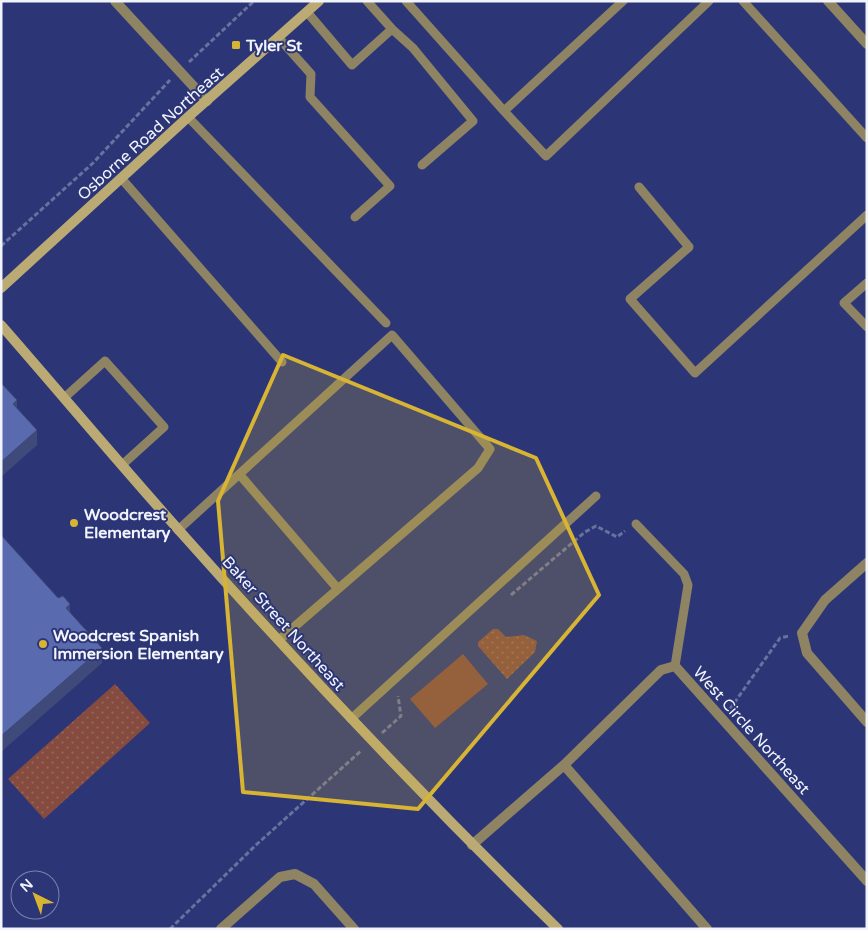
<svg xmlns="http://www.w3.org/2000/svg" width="868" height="930" viewBox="0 0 868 930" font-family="'Varela Round',sans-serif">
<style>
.park{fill:url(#park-dots)}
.garden{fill:#854b3f}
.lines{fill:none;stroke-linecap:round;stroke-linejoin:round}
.path{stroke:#69719f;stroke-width:3;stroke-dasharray:5 2.5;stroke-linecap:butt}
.lane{stroke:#8e8362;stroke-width:9}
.street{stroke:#8e8362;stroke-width:10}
.secondary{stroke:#bbaa74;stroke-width:10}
.shaded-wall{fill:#3f4a7a}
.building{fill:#5a6aaf;stroke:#3f4a7a}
.marked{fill:#d7b434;fill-opacity:0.2;stroke:#d7b434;stroke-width:4;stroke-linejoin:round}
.poi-dot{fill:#d7b434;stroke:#2c3676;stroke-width:2}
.labels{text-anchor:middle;stroke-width:4;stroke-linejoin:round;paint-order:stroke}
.poi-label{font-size:16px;font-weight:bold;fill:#f2f4fc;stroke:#2c3676;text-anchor:start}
.street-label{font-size:16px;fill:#f2f4fc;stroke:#2c3676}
</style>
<defs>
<pattern id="park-dots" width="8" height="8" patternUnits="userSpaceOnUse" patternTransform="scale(1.25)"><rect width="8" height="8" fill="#854b3f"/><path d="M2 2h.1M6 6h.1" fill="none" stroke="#97665c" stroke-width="1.8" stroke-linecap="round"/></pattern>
</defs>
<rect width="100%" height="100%" fill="#2c3676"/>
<path class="park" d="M 493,629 L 498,629 L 506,637 L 524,635 L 537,641 L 535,652 L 507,679 L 478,646 L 478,642 Z
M 115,684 L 150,723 L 44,819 L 8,779 Z"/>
<path class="garden" d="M 463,654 L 488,684 L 435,728 L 410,699 Z"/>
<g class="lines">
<path class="path" d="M 189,62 L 254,1
M 1,246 L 93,163 L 170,80
M 511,595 L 585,532 L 596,526 L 617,537 L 625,531
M 730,709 L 780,638 L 789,636
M 382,733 L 401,716 L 398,696
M 170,929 L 257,844 L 362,750"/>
<path class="lane" d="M 406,1 L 504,111 L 623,1
M 743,1 L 867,138
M 307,12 L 352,65 L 392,29 L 367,1
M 392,29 L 413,48 L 473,121 L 422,165
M 278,37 L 311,74 L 310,97 L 390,186 L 355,217
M 504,111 L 546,156 L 709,1
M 188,117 L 386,323
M 121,178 L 282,362
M 639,187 L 689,247 L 630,299 L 695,373 L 867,215
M 867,283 L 844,303 L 867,327
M 64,398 L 105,361 L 164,427 L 122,465
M 240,475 L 338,589
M 636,524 L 684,574 L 688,585 L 675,666
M 178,530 L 392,335 L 490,449 L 478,468 L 279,640
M 351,719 L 596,496"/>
<path class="street" d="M 115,1 L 207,101
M 828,1 L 867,44
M 867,563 L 825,600 L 802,633 L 807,653 L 867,722
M 564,765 L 707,929
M 472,845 L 564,765 L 661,670 L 675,666 L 867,881
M 221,929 L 280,877 L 295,874 L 314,884 L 354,929"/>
<path class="secondary" d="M 1,288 L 188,117 L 319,1
M 1,325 C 63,396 123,468 185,537 C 305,672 429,803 558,929"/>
</g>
<path class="shaded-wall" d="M 17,400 L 17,416 L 13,404 Z
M 37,430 L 37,445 L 1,477 L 1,462 Z
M 70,604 L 70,620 L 66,608 Z
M 102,648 L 102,663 L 1,752 L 1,736 Z"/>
<path class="building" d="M 1,383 L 17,400 L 13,404 L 37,430 L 1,462 Z
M 1,535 L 58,598 L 63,596 L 70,604 L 66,608 L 102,648 L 1,736 Z"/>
<path class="marked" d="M 283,355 L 536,458 L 599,595 L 418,809 L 243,792 L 218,501 Z"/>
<g class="poi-dot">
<rect x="231" y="40" width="10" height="10" rx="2.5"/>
<circle cx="74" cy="523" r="5"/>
<circle cx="43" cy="644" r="5"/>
</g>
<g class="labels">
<g class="poi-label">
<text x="246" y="51">Tyler St</text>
<text x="84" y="520">Woodcrest<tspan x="84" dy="18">Elementary</tspan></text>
<text x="53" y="641">Woodcrest Spanish<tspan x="53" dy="18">Immersion Elementary</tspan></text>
</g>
<g class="street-label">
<text transform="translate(150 133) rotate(-42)" y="6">Osborne Road Northeast</text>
<text transform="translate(284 623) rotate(48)" y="6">Baker Street Northeast</text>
<text transform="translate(752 730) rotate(48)" y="6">West Circle Northeast</text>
</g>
</g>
<rect width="868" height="930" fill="none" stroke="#f2f4fc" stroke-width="5"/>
<g transform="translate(35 895) rotate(318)"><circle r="24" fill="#2c3676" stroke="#7b82ac"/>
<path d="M0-4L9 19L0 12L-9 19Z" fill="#d7b434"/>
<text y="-8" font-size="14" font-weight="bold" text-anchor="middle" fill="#f2f4fc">N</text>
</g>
</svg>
